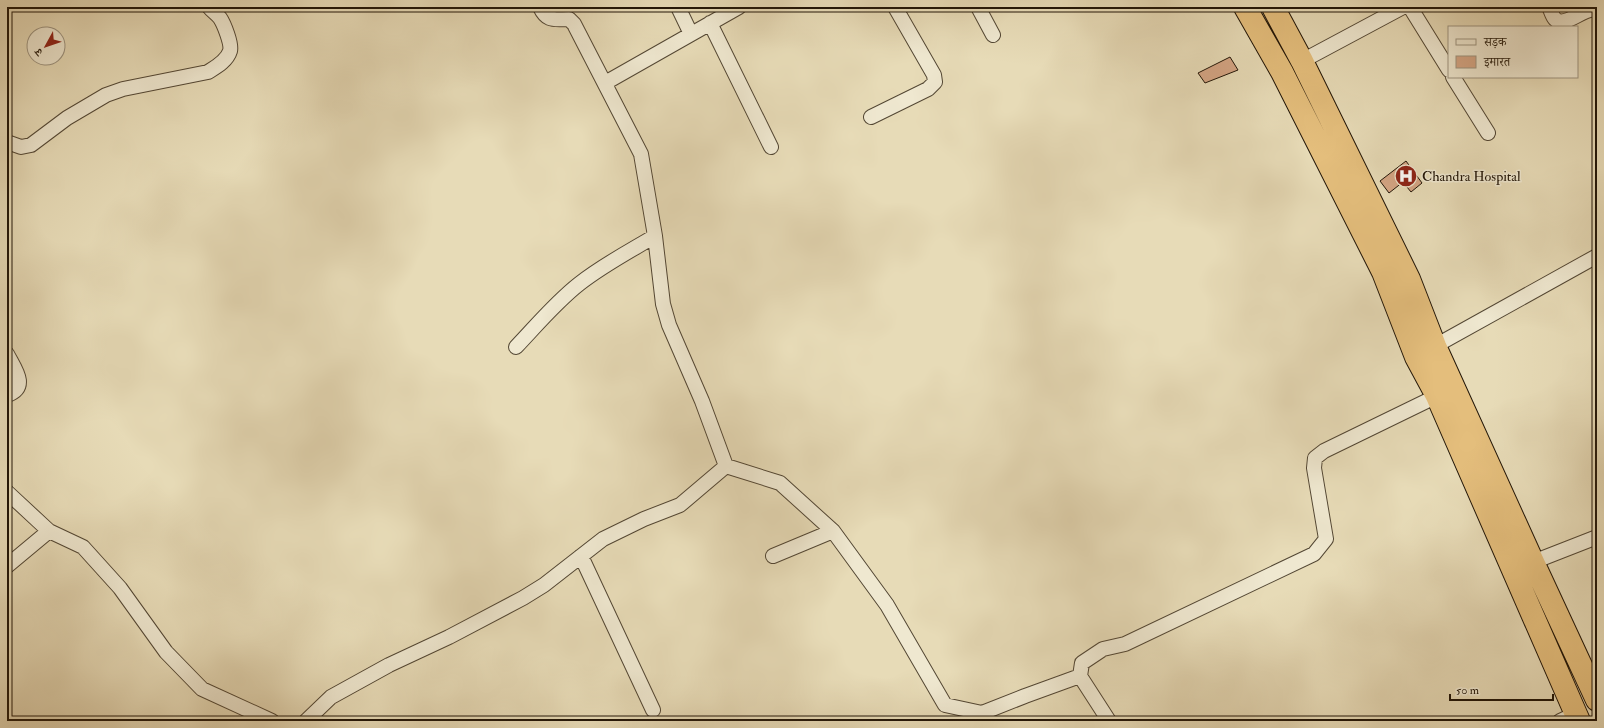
<svg xmlns="http://www.w3.org/2000/svg" width="1604" height="728" viewBox="0 0 1604 728" font-family="'IM FELL Double Pica','Noto Serif Devanagari',serif">
<style>
.building{fill:#d5a685;stroke:#221608}
.lines{fill:none;stroke-linecap:round;stroke-linejoin:round}
.street-casing{stroke:#534734;stroke-width:16}
.highway-casing{stroke:#221608;stroke-width:24}
.street{stroke:#efe8d0;stroke-width:14}
.highway{stroke:#e4be7c;stroke-width:22}
.labels{text-anchor:middle;stroke-width:3;stroke-linejoin:round;paint-order:stroke}
.poi-label{font-size:14px;fill:#221608;stroke:#efe8d0;text-anchor:start}
</style>
<rect width="100%" height="100%" fill="#e7dbb7"/>
<filter id="stains"><feTurbulence type="fractalNoise" baseFrequency=".005" numOctaves="4"/><feColorMatrix values="0 0 0 0 .2 0 0 0 0 .09 0 0 0 0 .02 0 0 0 .5 -.17"/></filter>
<radialGradient id="worn" r=".72"><stop offset=".6" stop-color="#630" stop-opacity="0"/><stop offset="1" stop-color="#630" stop-opacity=".3"/></radialGradient>
<path class="building" d="M 1230,57 L 1238,70 L 1205,83 L 1198,73 Z
M 1406,161 L 1422,183 L 1411,192 L 1403,182 L 1389,193 L 1380,181 Z"/>
<g class="lines">
<g class="street-casing">
<path id="street" d="M 540,7 C 547,22 554,19 569,19 L 574,24 L 641,154 L 655,236 L 663,304 L 669,325 L 702,401 L 726,466
M 678,7 L 691,34
M 978,7 L 993,35
M 1410,7 L 1449,70
M 1549,7 C 1551,10 1552,16 1555,19 C 1565,29 1584,6 1597,10
M 710,23 L 771,147
M 1302,61 L 1403,7
M 1453,77 L 1488,133
M 605,83 L 739,7
M 871,117 L 928,89 L 935,82 L 934,75 L 895,7
M 7,142 L 21,147 L 31,145 L 67,118 L 106,95 L 123,89 L 208,72 C 216,67 227,61 230,51 C 232,44 224,24 220,18 C 217,14 212,11 209,7
M 1435,346 L 1597,256
M 516,347 C 536,326 556,302 579,284 C 603,265 630,251 655,236
M 7,354 C 14,368 30,387 7,395
M 7,492 L 49,531 L 83,547 L 120,588 L 166,652 L 202,689 L 272,721
M 581,556 L 653,710
M 773,556 L 833,531
M 1533,562 L 1597,537
M 7,566 L 49,531
M 306,721 L 331,697 L 389,665 L 449,637 L 523,598 L 544,585 L 603,539 L 644,519 L 680,505 L 726,466 L 780,483 L 833,531 L 887,605 L 945,705 L 982,713 L 1025,696 L 1080,676
M 1109,721 L 1080,676 L 1082,663 L 1103,649 L 1125,644 L 1314,554 L 1326,539 L 1314,468 L 1315,458 L 1324,451 L 1437,396
M 1560,721 L 1575,714"/>
</g>
<g class="highway-casing">
<path id="highway" d="M 1245,7 L 1282,72 L 1383,272 L 1416,357 L 1437,396 L 1579,721
M 1273,7 L 1302,61 L 1409,279 L 1435,346 L 1533,562 L 1597,700"/>
</g>
<use href="#street" class="street"/>
<use href="#highway" class="highway"/>
</g>
<defs>
<g id="hospital-disc" transform="scale(1.15)"><circle r="9.5" fill="#8f2418" stroke="#efe8d0"/><path d="M-5-5h3v3.5h4V-5h3V5h-3V1.5h-4V5h-3Z" fill="#fff"/></g>
</defs>
<g fill-rule="evenodd">
<use href="#hospital-disc" x="1406" y="176"/>
</g>
<g class="labels">
<g class="poi-label">
<text x="1422" y="181">Chandra Hospital</text>
</g>
</g>
<rect width="1604" height="728" fill="none" stroke="#e7dbb7" stroke-width="24"/>
<rect x="8" y="8" width="1588" height="712" fill="none" stroke="#221608" stroke-width="2"/>
<rect x="12" y="12" width="1580" height="704" fill="none" stroke="#221608"/>
<rect x="1448" y="26" width="130" height="52" fill="#efe8d0" stroke="#9d9480"/>
<rect x="1456" y="39" width="20" height="6" fill="#efe8d0" stroke="#9d9480"/>
<text x="1484" y="46" font-size="12" fill="#221608">सड़क</text>
<rect x="1456" y="56" width="20" height="12" fill="#d5a685" stroke="#9d9480"/>
<text x="1484" y="66" font-size="12" fill="#221608">इमारत</text>
<g transform="translate(46 46) rotate(230)"><circle r="19" fill="#efe8d0" stroke="#9d9480"/>
<path d="M0-3L7 15L0 10L-7 15Z" fill="#8f2418"/>
<text y="-6" font-size="11" font-weight="bold" text-anchor="middle" fill="#221608">उ</text>
</g>
<path d="M1450 694v6h103v-6" fill="none" stroke="#221608" stroke-width="2"/>
<text x="1456" y="694" font-size="12" fill="#221608" stroke="#efe8d0" stroke-width="3" paint-order="stroke">50 m</text>
<rect width="100%" height="100%" filter="url(#stains)"/>
<rect width="100%" height="100%" fill="url(#worn)"/>
</svg>
